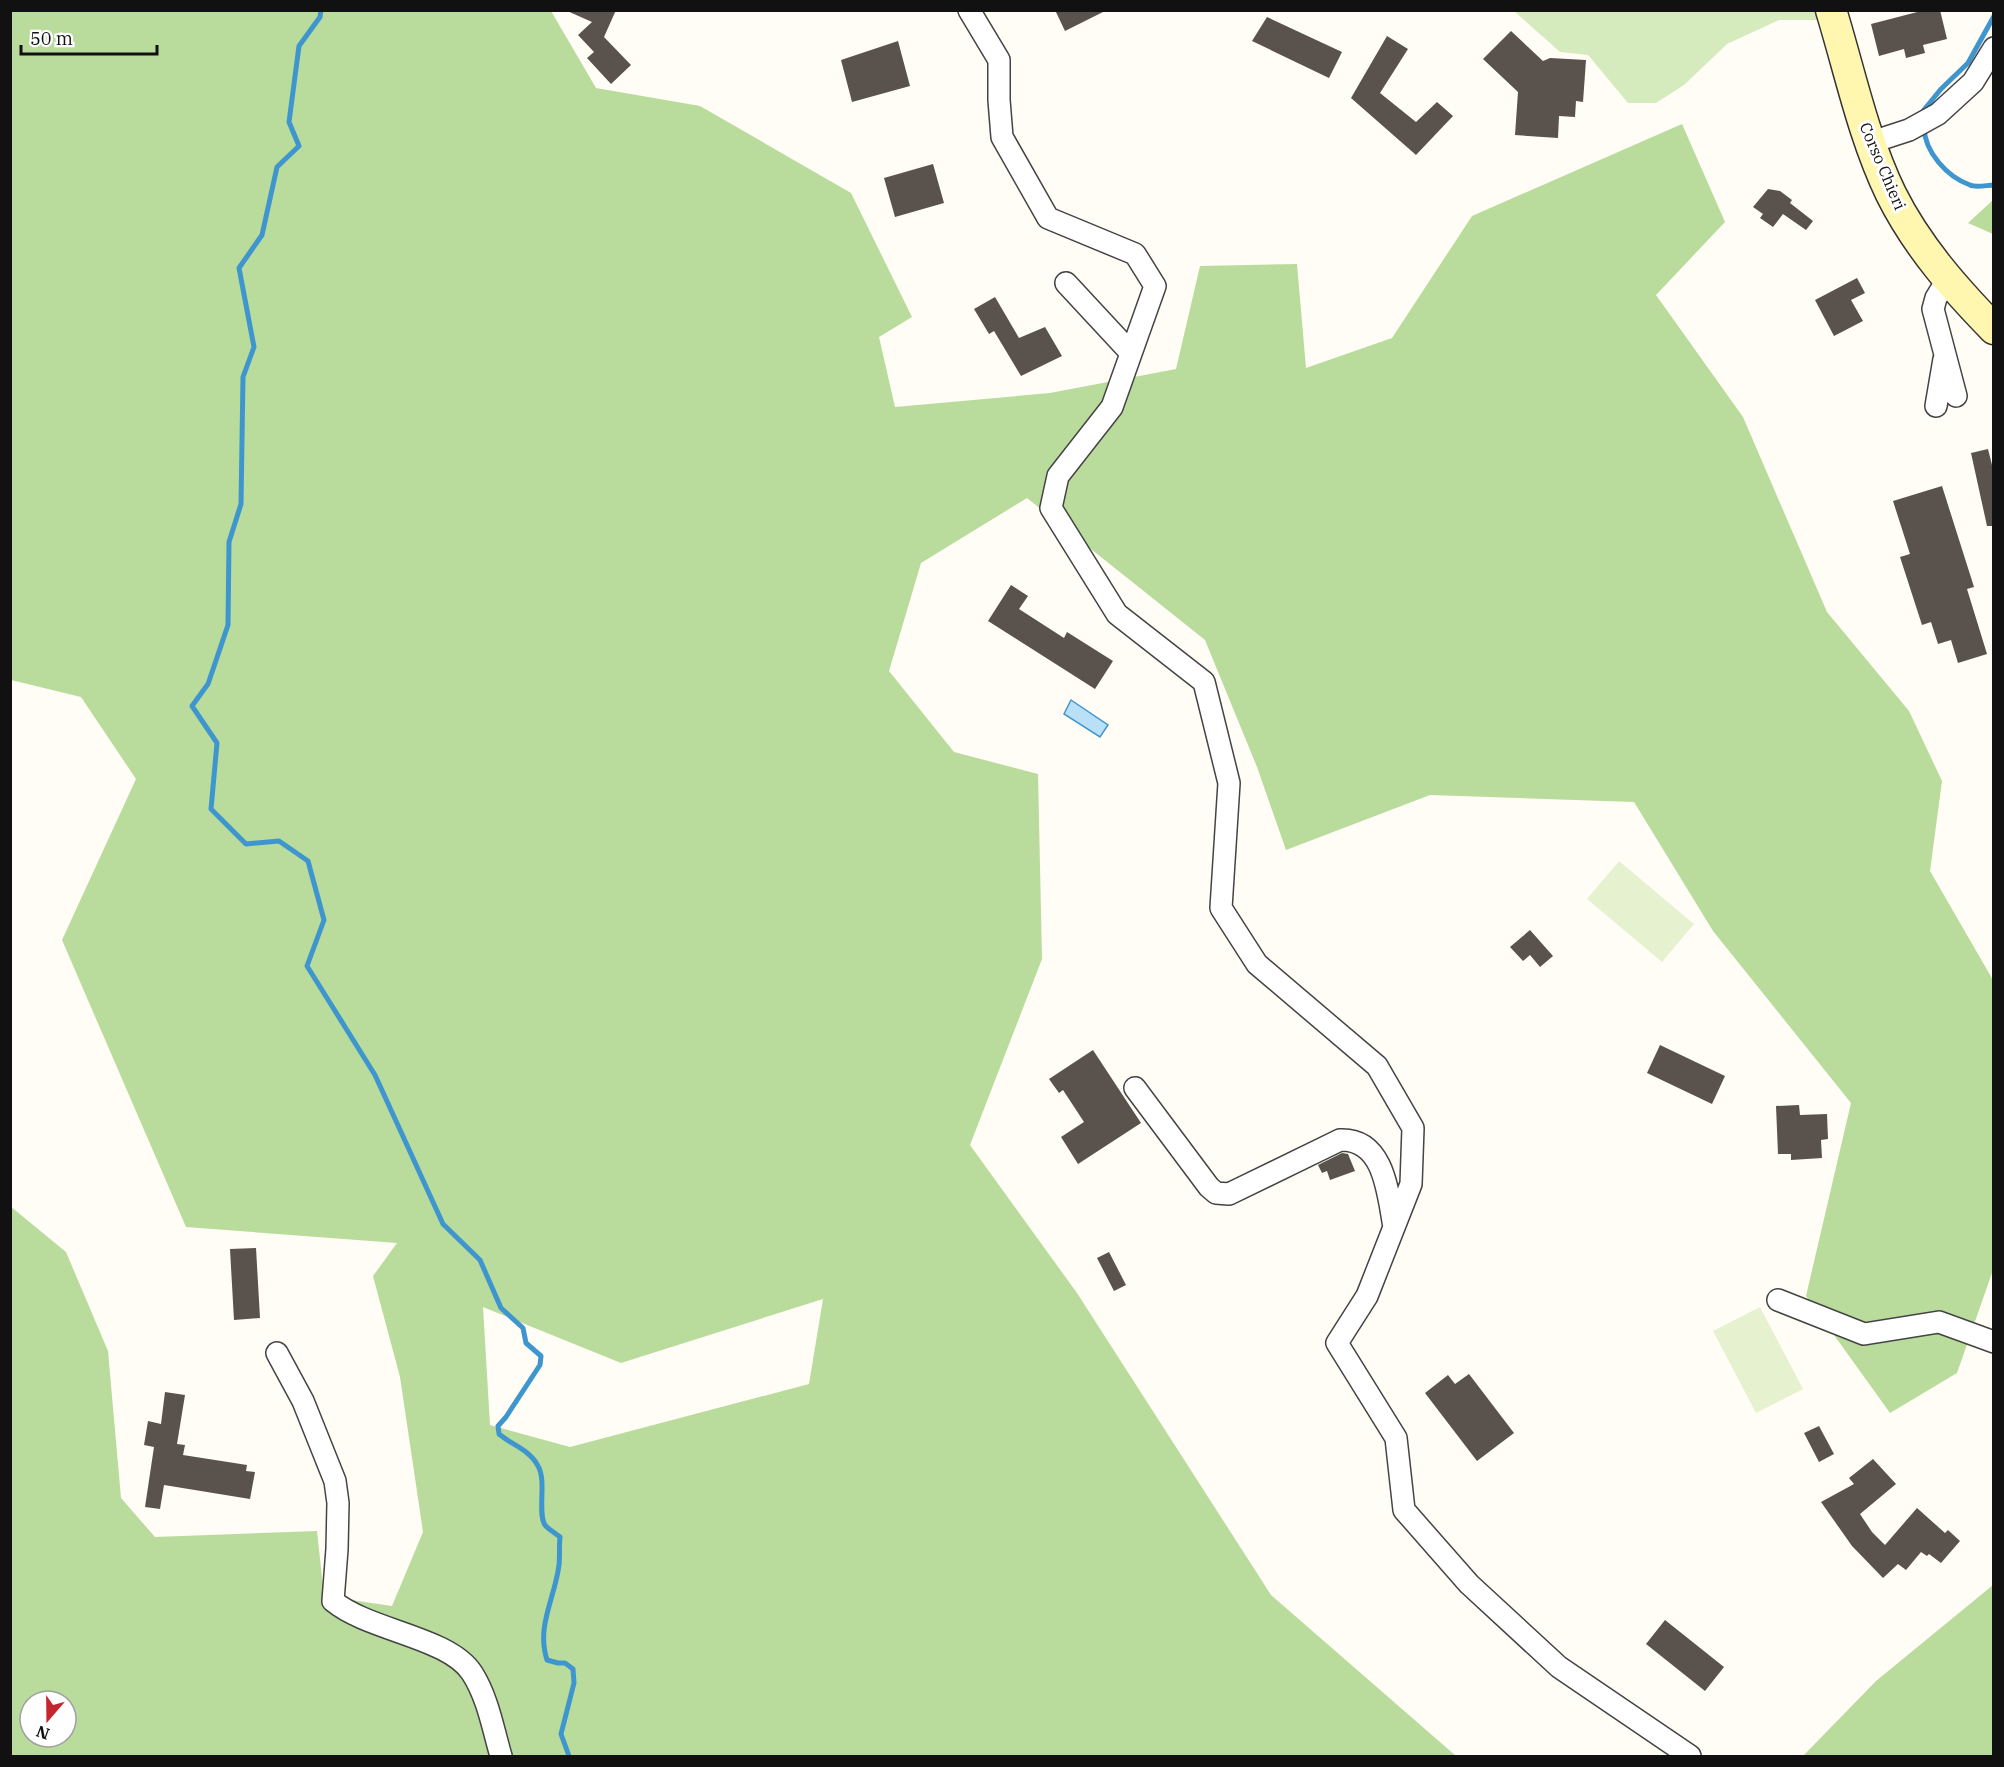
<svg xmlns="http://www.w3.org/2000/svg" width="2004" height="1767" viewBox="0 0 2004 1767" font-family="'IBM Plex Serif',serif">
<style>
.green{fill:#d5ebbd}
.forest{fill:#b9dc9c;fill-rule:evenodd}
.pitch{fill:#e6f2cf}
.water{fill:#b9e0f7;stroke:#3f96cf;stroke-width:1.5}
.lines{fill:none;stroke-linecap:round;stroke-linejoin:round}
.stream{stroke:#3f96cf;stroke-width:5}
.building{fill:#5a524d}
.minor-casing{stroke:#444;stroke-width:24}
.secondary-casing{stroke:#333;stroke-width:33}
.minor{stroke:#fff;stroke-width:21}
.secondary{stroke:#fff6b0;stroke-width:30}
.labels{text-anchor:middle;stroke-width:6;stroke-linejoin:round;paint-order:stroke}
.street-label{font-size:16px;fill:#111;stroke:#fff}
</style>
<rect width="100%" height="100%" fill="#fffdf5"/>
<path class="green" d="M 1815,11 L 1818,20 L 1779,20 L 1727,44 L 1684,85 L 1656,103 L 1628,103 L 1588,55 L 1560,52 L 1514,11 Z"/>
<path class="forest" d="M 11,11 L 551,11 L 596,88 L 700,106 L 851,193 L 912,317 L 879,337 L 895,407 L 1050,393 L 1176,369 L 1200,266 L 1297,264 L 1306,368 L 1392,338 L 1472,216 L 1682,124 L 1725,222 L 1656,295 L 1743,417 L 1827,612 L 1909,711 L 1942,781 L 1930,871 L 1993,980 L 1993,1270 L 1957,1373 L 1890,1413 L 1806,1296 L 1851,1103 L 1713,931 L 1634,802 L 1430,795 L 1286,850 L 1257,767 L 1205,640 L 1027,498 L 921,563 L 889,671 L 954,752 L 1038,774 L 1042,959 L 970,1145 L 1077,1293 L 1271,1595 L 1456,1756 L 11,1756 L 10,1206 L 66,1252 L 108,1351 L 121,1498 L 155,1537 L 317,1531 L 324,1596 L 392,1606 L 423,1532 L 400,1377 L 373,1276 L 397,1243 L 186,1227 L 62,940 L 136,779 L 81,697 L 11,680 ZM 823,1299 L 809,1384 L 570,1447 L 490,1425 L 483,1307 L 621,1363 ZM 30,1701 L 66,1701 L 66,1737 L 30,1737 Z
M 1993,200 L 1993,234 L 1968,223 Z
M 1993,1585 L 1993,1756 L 1803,1756 L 1876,1681 Z"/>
<path class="pitch" d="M 1619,861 L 1694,924 L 1662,962 L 1587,899 Z
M 1760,1307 L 1803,1389 L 1756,1413 L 1713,1331 Z"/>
<path class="water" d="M 1071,700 L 1108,725 L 1100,737 L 1064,714 Z"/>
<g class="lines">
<path class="stream" d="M 321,10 L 320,17 L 299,46 L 289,122 L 299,146 L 277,167 L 262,235 L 239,268 L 254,347 L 243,377 L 241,504 L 229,542 L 228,625 L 208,684 L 192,706 L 217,743 L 211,809 L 246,844 L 279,841 L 308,861 L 324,920 L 307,966 L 375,1075 L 443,1224 L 480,1260 L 501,1308 L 523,1328 L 526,1343 L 541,1356 L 540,1365 L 506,1417 L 498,1426 L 499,1434 C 512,1445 530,1450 538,1466 C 547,1481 537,1513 545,1525 C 548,1529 555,1533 560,1537 C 559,1546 560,1555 559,1565 C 555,1598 536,1626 547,1660 L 558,1663 L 565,1663 L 573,1669 L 574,1683 L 561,1734 L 569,1756
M 1923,116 L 1923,111 L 1941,89 L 1968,63 L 1994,16
M 1924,128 C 1925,152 1947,177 1970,185 C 1976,188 1987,185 1994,185"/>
</g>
<path class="building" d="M 565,10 L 616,10 L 604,37 L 631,65 L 611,84 L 587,58 L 594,52 L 578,35 L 592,22 Z
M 1055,10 L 1107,10 L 1065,31 Z
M 1925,10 L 1940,10 L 1947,39 L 1923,45 L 1925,53 L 1906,58 L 1904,49 L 1879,56 L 1871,24 Z
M 1267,17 L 1342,52 L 1329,78 L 1252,41 Z
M 1511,31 L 1543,61 L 1550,58 L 1586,60 L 1583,102 L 1576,101 L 1575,117 L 1559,116 L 1558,138 L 1515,135 L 1518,92 L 1483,59 Z
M 1387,36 L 1408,49 L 1380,93 L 1416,122 L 1437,102 L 1453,116 L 1416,155 L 1351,98 Z
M 898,41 L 910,86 L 852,102 L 841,60 Z
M 933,164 L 944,203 L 895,217 L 884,178 Z
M 1768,189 L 1780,191 L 1792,200 L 1790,203 L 1813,221 L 1806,230 L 1783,214 L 1773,227 L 1760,218 L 1763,214 L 1753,207 Z
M 1857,278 L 1865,293 L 1851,300 L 1863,321 L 1834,336 L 1815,300 Z
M 995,297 L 1019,338 L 1045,327 L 1062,356 L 1021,376 L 994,331 L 989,334 L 974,309 Z
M 1988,449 L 1994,473 L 1994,526 L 1987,526 L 1971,453 Z
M 1942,486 L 1974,587 L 1967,589 L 1987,654 L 1958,663 L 1951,640 L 1938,644 L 1931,622 L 1922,625 L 1900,557 L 1910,554 L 1893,501 Z
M 1011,585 L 1028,596 L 1019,609 L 1064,638 L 1067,632 L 1113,661 L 1095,689 L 988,621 Z
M 1530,930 L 1553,956 L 1540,967 L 1530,955 L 1523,961 L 1510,947 Z
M 1660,1045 L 1725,1076 L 1712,1104 L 1647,1073 Z
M 1093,1050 L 1141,1123 L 1078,1164 L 1061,1137 L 1084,1122 L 1063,1090 L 1059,1093 L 1049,1079 Z
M 1799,1105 L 1800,1115 L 1827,1114 L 1828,1139 L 1821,1140 L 1822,1158 L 1791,1160 L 1791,1154 L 1778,1154 L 1776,1106 Z
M 1342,1153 L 1348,1154 L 1355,1171 L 1330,1180 L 1327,1171 L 1322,1173 L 1318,1165 Z
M 256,1248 L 260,1318 L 234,1320 L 230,1249 Z
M 1109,1252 L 1126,1285 L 1114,1291 L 1097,1258 Z
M 1469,1374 L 1514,1433 L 1477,1461 L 1425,1393 L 1448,1375 L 1455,1384 Z
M 165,1392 L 185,1395 L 177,1444 L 185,1445 L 183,1455 L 247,1465 L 246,1471 L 255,1472 L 250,1499 L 164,1485 L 160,1509 L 145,1507 L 154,1447 L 144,1445 L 148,1421 L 161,1424 Z
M 1819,1426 L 1834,1454 L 1819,1462 L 1804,1433 Z
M 1873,1459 L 1896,1484 L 1860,1514 L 1872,1532 L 1885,1545 L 1917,1508 L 1945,1533 L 1948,1530 L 1960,1541 L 1941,1563 L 1929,1554 L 1927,1556 L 1921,1552 L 1906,1570 L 1898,1564 L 1883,1578 L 1852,1546 L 1821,1502 L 1854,1484 L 1849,1478 Z
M 1665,1620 L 1724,1667 L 1705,1691 L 1646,1644 Z"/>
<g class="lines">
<g class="minor-casing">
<path id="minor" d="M 969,10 L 999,60 L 999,100 L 1002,137 L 1048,218 L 1135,254 L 1155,286 L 1112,407 L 1058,476 L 1051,508 L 1117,614 L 1204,682 L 1229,783 L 1221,908 L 1257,964 L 1377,1066 L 1413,1128 L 1411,1184 L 1367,1296 L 1337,1343 L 1396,1438 L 1404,1510 L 1469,1584 L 1559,1667 L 1690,1756
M 1869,143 L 1909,130 L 1938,114 L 1973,82 L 1994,48
M 1947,280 L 1936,298 L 1933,309 L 1956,396
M 1066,283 L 1131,353
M 1936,406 L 1944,359
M 1135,1088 L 1209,1187 L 1216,1193 L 1229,1194 L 1340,1140 C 1385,1138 1388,1195 1394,1227
M 1778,1300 L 1864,1334 L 1939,1322 L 1994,1342
M 277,1353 L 303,1401 L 335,1481 L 338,1503 L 337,1549 L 333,1601 C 369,1631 449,1637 472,1673 C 488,1698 493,1729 501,1756"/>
</g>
<g class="secondary-casing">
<path id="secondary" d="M 1831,10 C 1850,72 1863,136 1891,194 C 1917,246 1954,288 1994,329"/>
</g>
<use href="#minor" class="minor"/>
<use href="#secondary" class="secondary"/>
</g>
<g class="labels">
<g class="street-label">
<text transform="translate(1883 166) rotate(67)" y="6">Corso Chieri</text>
</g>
</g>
<rect width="2004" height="1767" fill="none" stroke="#111111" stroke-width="24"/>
<g transform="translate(48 1719) rotate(200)"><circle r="28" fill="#ffffff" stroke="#a0a0a0" stroke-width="1.5"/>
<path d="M0-4.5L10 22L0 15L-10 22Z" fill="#c4262e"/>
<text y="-9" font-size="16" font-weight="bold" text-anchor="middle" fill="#111111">N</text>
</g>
<path d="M21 45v9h136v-9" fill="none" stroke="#111111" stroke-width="3"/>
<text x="30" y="45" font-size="18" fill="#111111" stroke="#ffffff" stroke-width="4.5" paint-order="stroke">50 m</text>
</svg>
